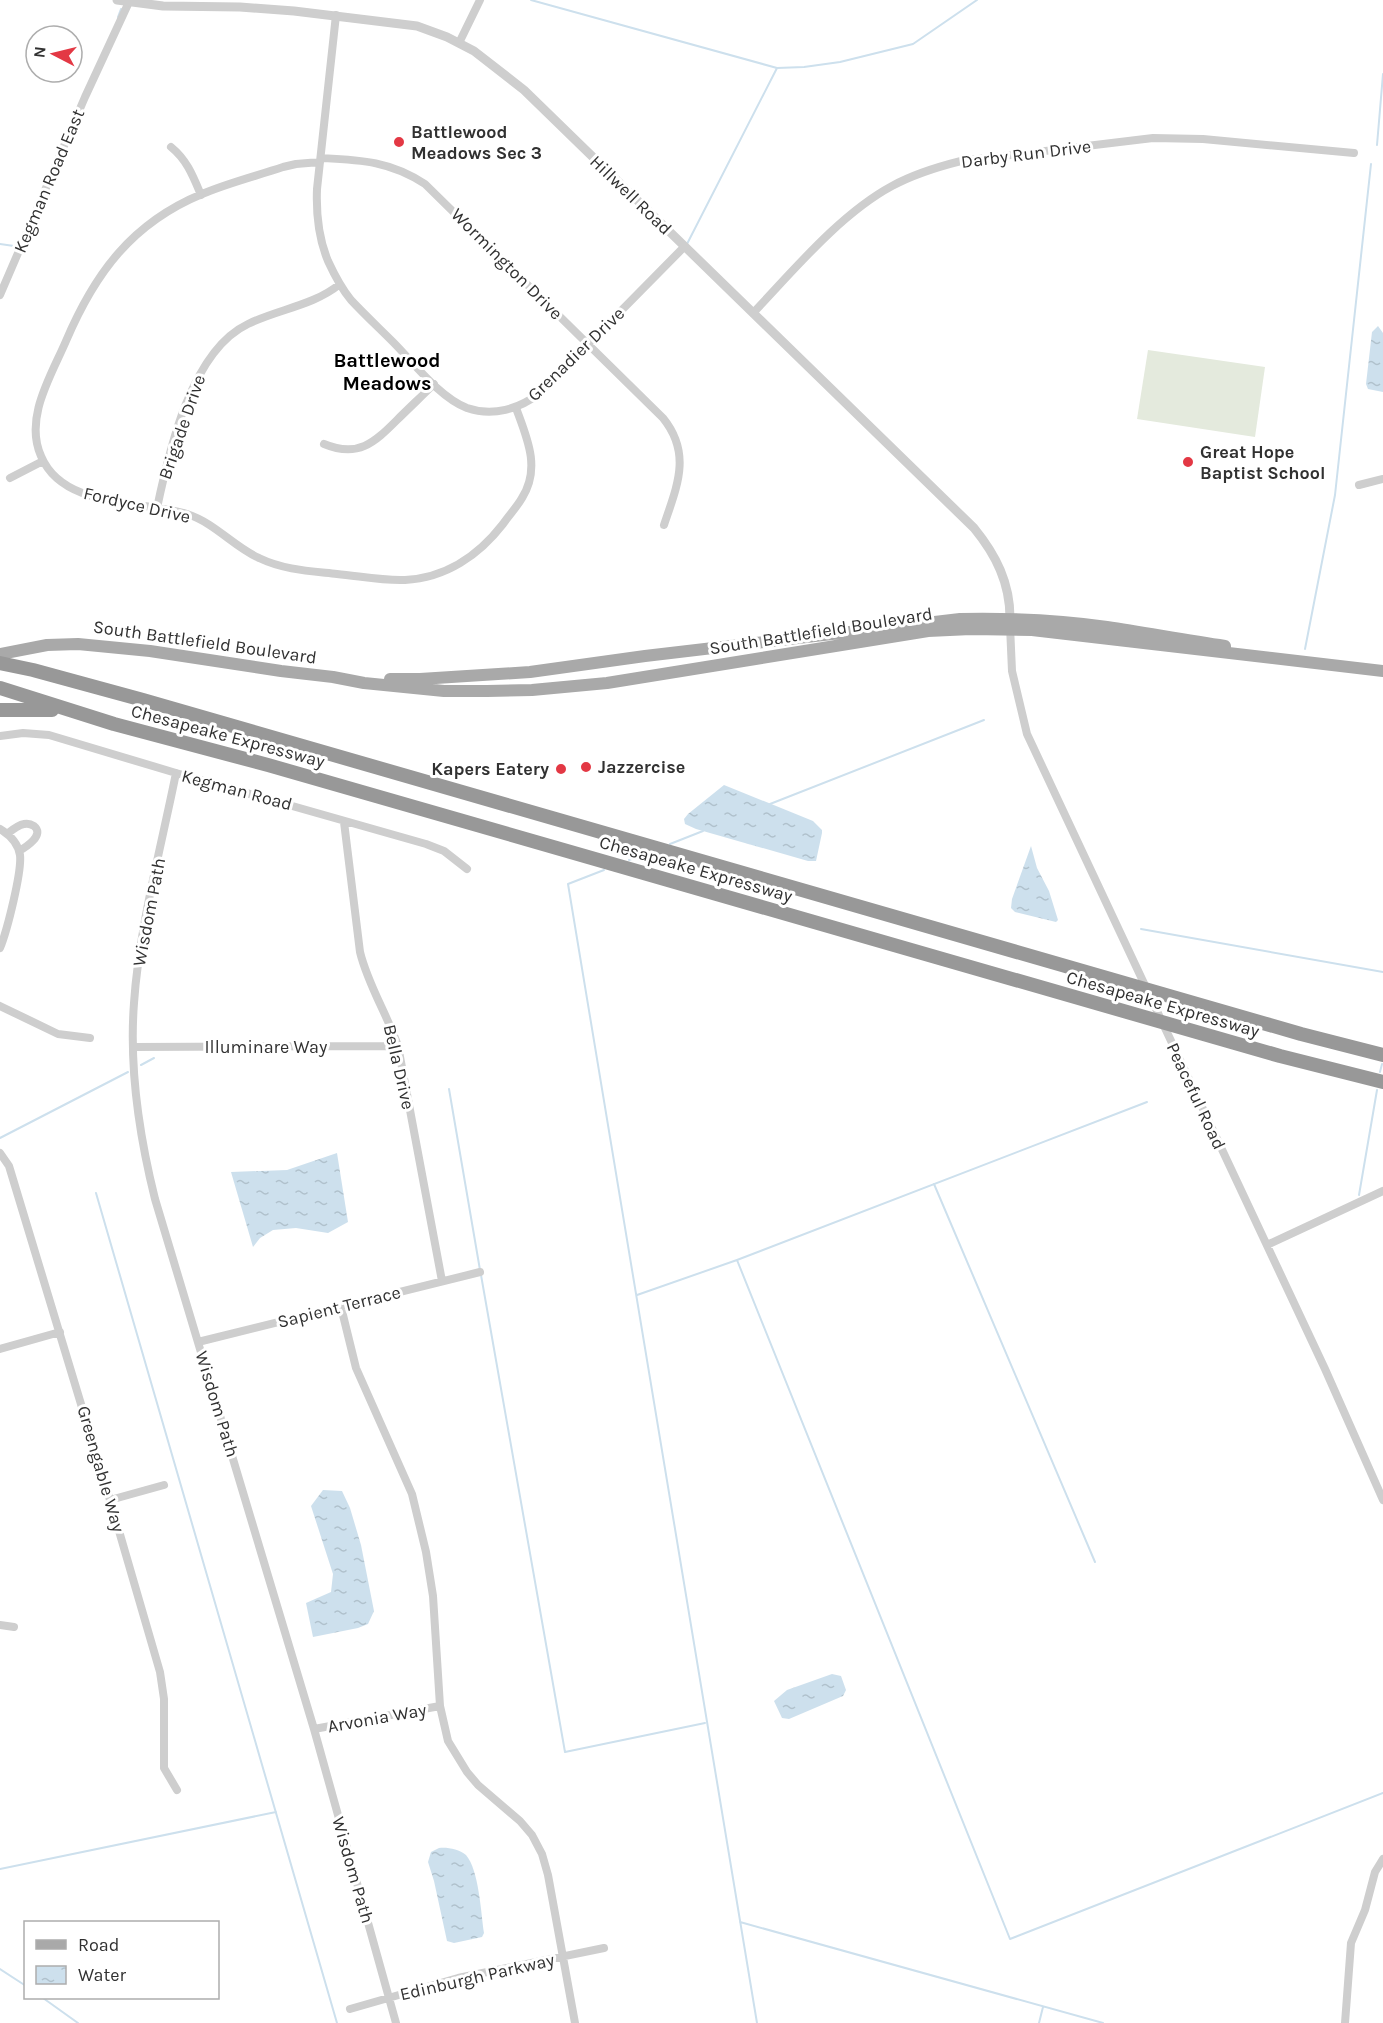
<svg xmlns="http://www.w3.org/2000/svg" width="1383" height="2023" viewBox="0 0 1383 2023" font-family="Karla,sans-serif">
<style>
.grass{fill:#e4eadd}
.water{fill:url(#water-ripples)}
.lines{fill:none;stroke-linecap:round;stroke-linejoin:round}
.stream{stroke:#cde0ed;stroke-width:2}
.minor{stroke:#cecece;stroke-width:8}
.tertiary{stroke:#cecece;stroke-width:9}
.primary{stroke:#a9a9a9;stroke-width:12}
.motorway{stroke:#989898;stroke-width:14}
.poi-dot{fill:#e33844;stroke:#fff;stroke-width:2}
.labels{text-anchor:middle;stroke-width:6;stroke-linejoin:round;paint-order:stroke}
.poi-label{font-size:18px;font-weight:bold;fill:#313131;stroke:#fff;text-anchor:start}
.street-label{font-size:18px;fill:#313131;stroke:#fff}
.neighbourhood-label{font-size:20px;font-weight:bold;fill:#000;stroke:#fff}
</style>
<defs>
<pattern id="water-ripples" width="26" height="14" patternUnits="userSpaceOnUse" patternTransform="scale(1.5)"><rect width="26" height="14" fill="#cde0ed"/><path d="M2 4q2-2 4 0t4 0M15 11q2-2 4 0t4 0" fill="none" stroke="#b0c1cc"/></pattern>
</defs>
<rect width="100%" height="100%" fill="#fff"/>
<path class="grass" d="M 1148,350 L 1265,367 L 1255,437 L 1137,419 Z"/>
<path class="water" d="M 1378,326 L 1383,333 L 1383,392 L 1368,389 L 1366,384 L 1372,332 Z
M 724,785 L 813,821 L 822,830 L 822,833 L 816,861 L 808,861 L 696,829 L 685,824 L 684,819 L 688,814 Z
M 1031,846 L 1037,868 L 1049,891 L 1058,920 L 1056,922 L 1015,912 L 1011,908 L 1012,899 Z
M 337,1153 L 348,1222 L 328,1233 L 296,1228 L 273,1230 L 260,1238 L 253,1247 L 231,1172 L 287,1170 Z
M 323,1490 L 342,1491 L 350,1508 L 361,1545 L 374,1611 L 368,1624 L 358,1628 L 313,1637 L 306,1603 L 331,1592 L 333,1574 L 311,1506 Z
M 832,1674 L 841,1676 L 846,1690 L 843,1696 L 789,1719 L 782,1718 L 774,1701 L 787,1690 Z
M 439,1848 C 447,1847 459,1849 466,1855 C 479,1870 481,1913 484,1933 L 482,1937 L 454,1943 L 447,1941 L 434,1881 L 428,1862 L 431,1852 Z"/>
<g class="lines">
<path class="stream" d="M 531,0 L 777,68 L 804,67 L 840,62 L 913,44 L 977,0
M 118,17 L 121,9
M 1377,145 L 1383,74
M 0,244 L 14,246
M 687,244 L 777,68
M 1305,649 L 1335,495 L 1371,164
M 770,804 L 984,720
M 670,844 L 703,831
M 629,860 L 645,854
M 604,870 L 568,884 L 757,2023
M 1141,929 L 1383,972
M 141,1065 L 154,1058
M 1380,1072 L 1382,1064
M 449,1089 L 480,1270
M 0,1138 L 128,1072
M 934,1184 L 1095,1562
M 96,1193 L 337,2023
M 1359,1195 L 1377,1090
M 737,1260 L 1010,1939 L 1383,1793
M 481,1275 L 565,1752 L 705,1723
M 637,1295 L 737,1260 L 1147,1102
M 0,1869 L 276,1812
M 740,1922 L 1103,2023
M 0,1969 L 26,1986
M 43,1998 L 78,2023
M 1039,2023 L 1043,2007"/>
<path class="minor" d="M 336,15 L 317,189 C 316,214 318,237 328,261 C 334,274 341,288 351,300 C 364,314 379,328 393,342 C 414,363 439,397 467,408 C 493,417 519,409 540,393 L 684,247
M 459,43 L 480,0
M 171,147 C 187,160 193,176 201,195
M 321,158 C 361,160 390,161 425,184 L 663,418 C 692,454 677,486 664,525
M 320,162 L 296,164 L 283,167 C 256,176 228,183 202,194 C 132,223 95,273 66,341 C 51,376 24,418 41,456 C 63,509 141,500 187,514 C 215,523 234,547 259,558 C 284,570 310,571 337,574 C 359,576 383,581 405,580 C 446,578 479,555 503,524 C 509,515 517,507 522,498 C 541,468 527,438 516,408
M 0,295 L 85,97 L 129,2
M 753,313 C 793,271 840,214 892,186 C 914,174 937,167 961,161 L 1153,138 L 1203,139 L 1354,153
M 324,444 C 358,458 374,443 397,420 C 409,408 422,396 434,384
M 10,478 L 43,461
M 1359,485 L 1383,479
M 157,508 C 169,451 191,351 248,324 C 278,309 313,306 340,284
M 1010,626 L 1012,671 L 1027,734 L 1325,1369 L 1383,1500
M 0,736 L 23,733 L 49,735 L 176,773 L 426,844 L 444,851 L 467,869
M 176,773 C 161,848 139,928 134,1003 C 129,1069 139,1135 155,1199 L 314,1729 L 396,2023
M 344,822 L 360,952 C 368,985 387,1014 398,1046 L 442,1281
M 0,829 C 10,835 18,843 20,855 C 22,872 7,931 0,948
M 7,834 C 12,830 18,825 24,824 C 28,823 31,824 34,826 C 45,835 26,847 19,851
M 0,1006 L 58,1034 L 90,1038
M 133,1047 L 398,1046
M 0,1153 L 9,1166 L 110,1500 L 160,1672 L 164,1699 L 164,1768 L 177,1790
M 1267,1245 L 1383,1191
M 341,1307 L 356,1368 L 412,1494 L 426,1552 L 433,1596 L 440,1706 L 448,1741 L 467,1772 L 478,1785 L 520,1821 L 532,1835 L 542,1854 L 548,1875 L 575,2023
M 198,1342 L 480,1272
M 0,1349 L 60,1332
M 110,1500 L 164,1485
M 0,1625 L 14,1627
M 314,1729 L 440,1706
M 350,2009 L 458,1978 L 604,1948
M 1345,2023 L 1351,1943 L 1365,1910 L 1375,1872 L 1383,1859"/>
<path class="tertiary" d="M 117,0 L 163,6 L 240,7 L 294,11 L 417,26 L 447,37 L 474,51 L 524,90 L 974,528 C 996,555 1010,583 1010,618"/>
<path class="primary" d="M 0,654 L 47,645 L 78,644 L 150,651 L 281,671 L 333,677 L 364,683 L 444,691 L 487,691 L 532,690 L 607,683 L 928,631 L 971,629 L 1032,630 L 1383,671
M 390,679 L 420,679 L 530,672 L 645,656 L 960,619 C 1009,618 1058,620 1107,627 C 1146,633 1185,640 1225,646"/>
<path class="motorway" d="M 0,663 L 33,670 L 143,700 L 1301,1034 L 1383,1055
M 0,688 L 114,724 L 268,765 L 1280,1056 L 1383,1082
M 0,710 L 52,710"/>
</g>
<g class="poi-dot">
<circle cx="399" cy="142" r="6"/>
<circle cx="1188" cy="462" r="6"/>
<circle cx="586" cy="767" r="6"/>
<circle cx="561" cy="769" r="6"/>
</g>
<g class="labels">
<g class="poi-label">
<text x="411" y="138">Battlewood<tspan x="411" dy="21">Meadows Sec 3</tspan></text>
<text x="1200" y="458">Great Hope<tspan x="1200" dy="21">Baptist School</tspan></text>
<text x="598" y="773">Jazzercise</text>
<text x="549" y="775" text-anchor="end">Kapers Eatery</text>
</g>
<g class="street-label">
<text transform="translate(1026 154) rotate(-7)" y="6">Darby Run Drive</text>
<text transform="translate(49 181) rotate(-67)" y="6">Kegman Road East</text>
<text transform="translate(631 195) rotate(44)" y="6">Hillwell Road</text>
<text transform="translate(507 264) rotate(45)" y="6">Wormington Drive</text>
<text transform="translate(576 354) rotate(-44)" y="6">Grenadier Drive</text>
<text transform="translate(182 427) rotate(-71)" y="6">Brigade Drive</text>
<text transform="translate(137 505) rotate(13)" y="6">Fordyce Drive</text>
<text transform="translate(821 631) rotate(-9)" y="6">South Battlefield Boulevard</text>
<text transform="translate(205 642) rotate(8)" y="6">South Battlefield Boulevard</text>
<text transform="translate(228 736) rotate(15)" y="6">Chesapeake Expressway</text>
<text transform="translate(237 790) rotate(15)" y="6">Kegman Road</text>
<text transform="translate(696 869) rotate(16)" y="6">Chesapeake Expressway</text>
<text transform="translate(149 912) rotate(-79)" y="6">Wisdom Path</text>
<text transform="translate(1163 1004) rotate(16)" y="6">Chesapeake Expressway</text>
<text x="266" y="1053">Illuminare Way</text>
<text transform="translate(399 1067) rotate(77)" y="6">Bella Drive</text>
<text transform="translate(1196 1096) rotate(65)" y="6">Peaceful Road</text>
<text transform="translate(339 1307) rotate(-14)" y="6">Sapient Terrace</text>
<text transform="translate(217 1404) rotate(73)" y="6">Wisdom Path</text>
<text transform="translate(101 1469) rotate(74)" y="6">Greengable Way</text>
<text transform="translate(377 1718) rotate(-10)" y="6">Arvonia Way</text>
<text transform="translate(353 1870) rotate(74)" y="6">Wisdom Path</text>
<text transform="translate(477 1977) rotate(-13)" y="6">Edinburgh Parkway</text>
</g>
<g class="neighbourhood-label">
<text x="387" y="367">Battlewood<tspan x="387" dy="23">Meadows</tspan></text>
</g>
</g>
<rect x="24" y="1921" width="195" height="78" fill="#ffffff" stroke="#adadad" stroke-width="1.5"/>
<rect x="36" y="1940" width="30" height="9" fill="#a9a9a9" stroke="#adadad" stroke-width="1.5"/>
<text x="78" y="1951" font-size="18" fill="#313131">Road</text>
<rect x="36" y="1966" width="30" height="18" fill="url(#water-ripples)" stroke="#adadad" stroke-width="1.5"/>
<text x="78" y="1981" font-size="18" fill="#313131">Water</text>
<g transform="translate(54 54) rotate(277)"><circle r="28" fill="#ffffff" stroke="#adadad" stroke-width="1.5"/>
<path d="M0-4.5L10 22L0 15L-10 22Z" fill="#e33844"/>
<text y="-9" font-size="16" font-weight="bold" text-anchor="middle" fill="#313131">N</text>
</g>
</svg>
